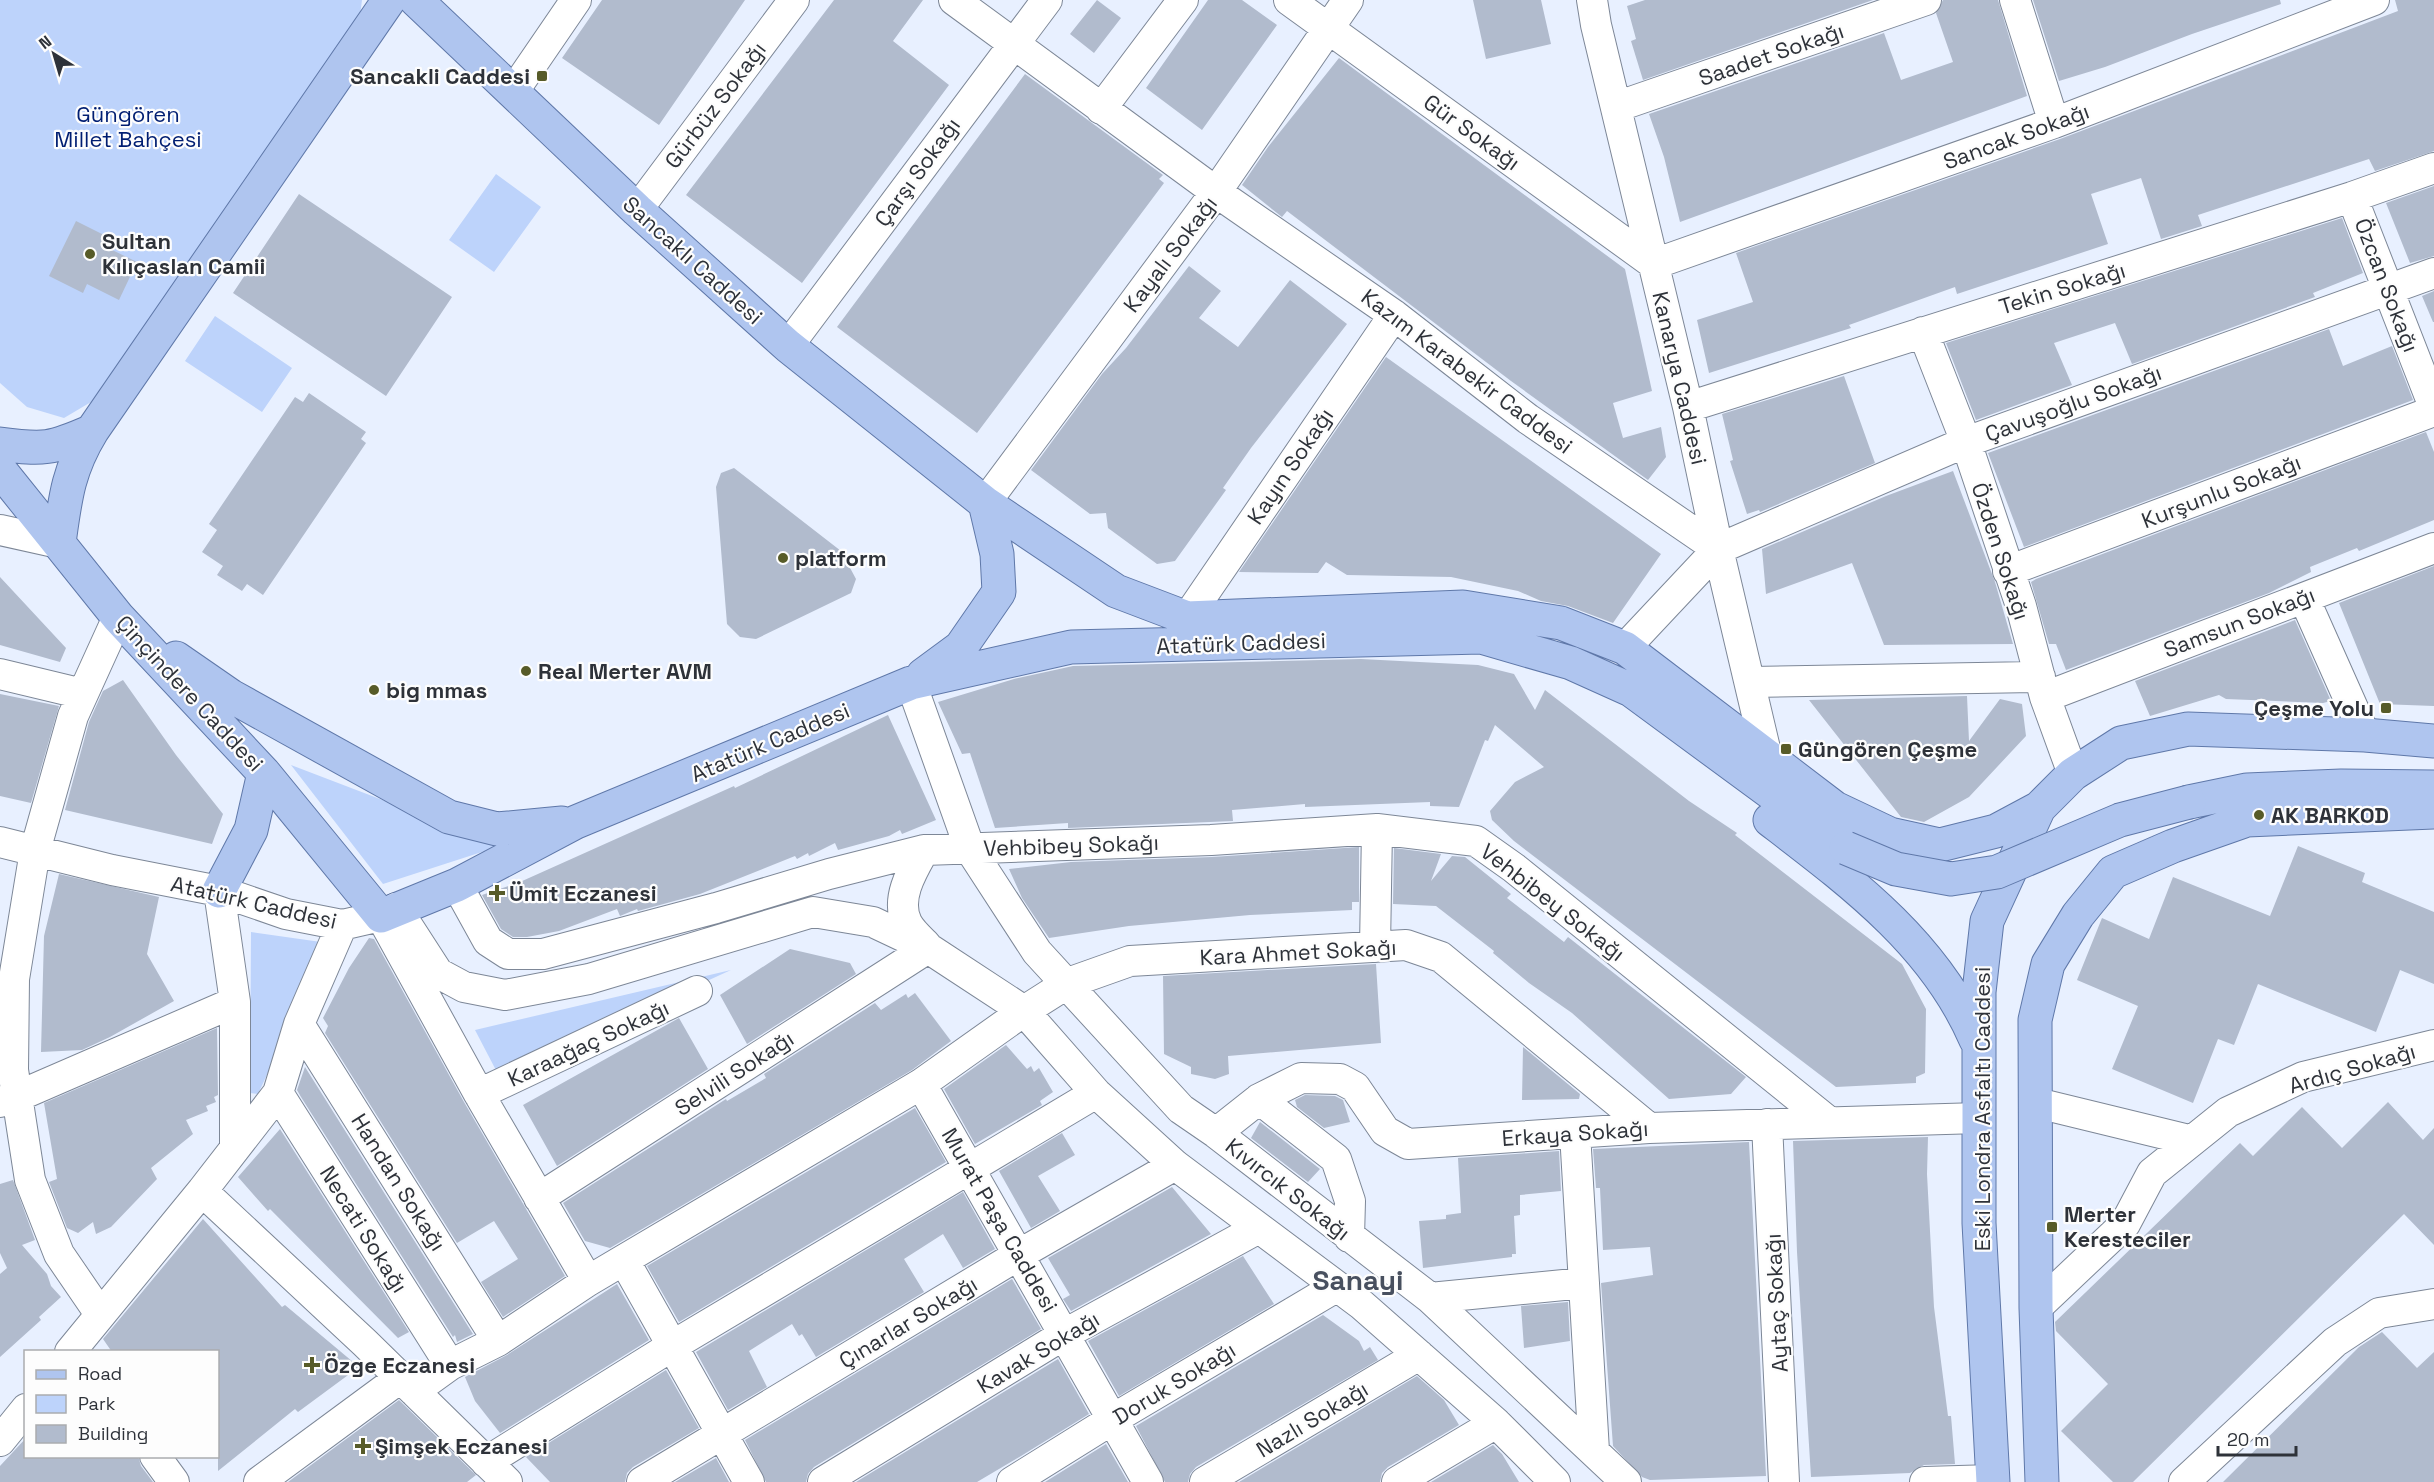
<svg xmlns="http://www.w3.org/2000/svg" width="2434" height="1482" viewBox="0 0 2434 1482" font-family="'Space Grotesk',sans-serif">
<style>
.green{fill:#bdd3fb}
.building{fill:#b1bbcd}
.lines{fill:none;stroke-linecap:round;stroke-linejoin:round}
.minor-casing{stroke:#7d8797;stroke-width:32}
.major-casing{stroke:#5f78a9;stroke-width:35}
.minor{stroke:#fff;stroke-width:30}
.major{stroke:#afc5ef;stroke-width:33}
.major-bridge-casing{stroke:#5f78a9;stroke-width:35;stroke-linecap:butt}
.major-bridge{stroke:#afc5ef;stroke-width:33}
.poi-dot{fill:#575b28;stroke:#fdfdfd;stroke-width:2}
.labels{text-anchor:middle;stroke-width:4.5;stroke-linejoin:round;paint-order:stroke}
.street-label{font-size:22px;fill:#2e3239;stroke:#fdfdfd}
.poi-label{font-size:22px;font-weight:bold;fill:#2e3239;stroke:#fdfdfd;text-anchor:start}
.park-label{font-size:22px;fill:#001e72;stroke:#fdfdfd}
.district-label{font-size:28px;font-weight:bold;fill:#48505f;stroke:#fdfdfd}
</style>
<rect width="100%" height="100%" fill="#e8f0ff"/>
<path class="green" d="M 0,0 L 362,0 L 360,16 L 91,402 L 64,418 L 27,407 L 0,383 Z
M 496,174 L 541,207 L 494,272 L 449,240 Z
M 215,316 L 292,368 L 262,412 L 185,361 Z
M 291,765 L 427,817 L 510,839 L 485,851 L 383,884 Z
M 251,932 L 328,943 L 258,1094 L 250,1093 Z
M 731,970 L 499,1076 L 475,1030 Z"/>
<path class="building" d="M 602,0 L 745,0 L 659,125 L 562,58 Z
M 834,0 L 923,0 L 893,41 L 949,85 L 802,283 L 686,195 Z
M 1097,0 L 1121,18 L 1094,53 L 1070,34 Z
M 1208,0 L 1242,0 L 1277,25 L 1202,130 L 1146,88 Z
M 1473,0 L 1541,0 L 1551,44 L 1486,59 Z
M 1645,0 L 1873,0 L 1643,80 L 1631,41 L 1636,39 L 1627,6 Z
M 1943,0 L 1998,0 L 2027,96 L 1680,222 L 1664,157 L 1649,114 L 1884,33 L 1901,80 L 1953,62 L 1936,13 Z
M 2033,0 L 2280,0 L 2281,4 L 2192,34 L 2105,67 L 2059,81 Z
M 2395,0 L 2434,0 L 2434,151 L 2375,171 L 2369,159 L 2198,215 L 2202,226 L 2161,239 L 2141,178 L 2091,194 L 2108,244 L 1957,294 L 1955,287 L 1849,325 L 1851,328 L 1709,373 L 1697,320 L 1753,302 L 1736,253 L 2060,139 L 2398,11 Z
M 1339,58 L 1625,269 L 1652,391 L 1613,403 L 1623,438 L 1661,427 L 1666,457 L 1648,480 L 1511,381 L 1287,211 L 1282,217 L 1242,185 L 1268,147 Z
M 1025,74 L 1163,175 L 1159,179 L 1164,183 L 977,433 L 837,327 Z
M 2434,186 L 2434,256 L 2410,263 L 2386,203 Z
M 299,194 L 452,297 L 386,396 L 233,293 Z
M 2342,218 L 2363,273 L 2313,293 L 2315,297 L 2132,364 L 2115,323 L 2054,343 L 2072,385 L 1976,420 L 1946,343 Z
M 76,221 L 110,238 L 106,247 L 137,262 L 119,300 L 87,284 L 83,293 L 49,276 Z
M 1189,266 L 1221,291 L 1199,318 L 1238,347 L 1290,280 L 1347,324 L 1251,448 L 1223,488 L 1226,490 L 1175,561 L 1157,564 L 1108,528 L 1106,513 L 1090,514 L 1031,470 L 1102,374 L 1126,348 Z
M 2434,291 L 2434,322 L 2433,322 L 2422,296 Z
M 2329,329 L 2343,366 L 2392,346 L 2413,400 L 2024,547 L 1988,453 Z
M 1386,357 L 1661,554 L 1613,623 L 1568,606 L 1541,601 L 1518,591 L 1451,577 L 1347,575 L 1326,562 L 1318,573 L 1239,572 Z
M 1844,376 L 1875,463 L 1760,512 L 1759,510 L 1747,514 L 1730,461 L 1733,460 L 1722,414 Z
M 309,393 L 366,432 L 361,439 L 366,443 L 263,595 L 247,584 L 242,591 L 217,575 L 223,566 L 202,552 L 217,530 L 209,524 L 295,397 L 303,402 Z
M 2426,432 L 2434,452 L 2434,520 L 2359,551 L 2357,548 L 2310,567 L 2311,572 L 2269,593 L 2066,670 L 2056,644 L 2049,644 L 2031,582 L 2036,579 Z
M 734,468 L 841,551 L 856,579 L 851,593 L 756,639 L 740,637 L 727,624 L 716,487 L 721,473 Z
M 1953,471 L 1995,582 L 2013,644 L 1884,645 L 1852,563 L 1766,594 L 1762,549 L 1886,496 Z
M 2434,566 L 2434,706 L 2380,704 L 2339,603 Z
M 0,577 L 66,648 L 60,662 L 0,645 Z
M 2295,620 L 2331,701 L 2323,703 L 2226,699 L 2219,695 L 2150,716 L 2135,681 Z
M 1361,659 L 1478,665 L 1514,674 L 1535,710 L 1545,690 L 1689,801 L 1737,833 L 1735,835 L 1902,964 L 1926,1009 L 1925,1073 L 1916,1077 L 1916,1083 L 1836,1087 L 1514,841 L 1492,820 L 1490,811 L 1515,782 L 1544,767 L 1495,725 L 1488,741 L 1485,740 L 1459,807 L 1430,806 L 1430,802 L 1305,807 L 1305,804 L 1232,810 L 1233,821 L 1068,828 L 1068,823 L 995,828 L 970,753 L 962,754 L 938,702 L 1014,679 L 1073,666 Z
M 123,680 L 176,755 L 223,814 L 212,844 L 65,810 L 89,722 L 103,691 Z
M 0,694 L 59,706 L 31,803 L 0,796 Z
M 1967,696 L 1969,741 L 2000,699 L 2022,704 L 2026,736 L 1969,797 L 1924,822 L 1901,817 L 1809,700 Z
M 888,715 L 936,820 L 902,834 L 900,830 L 889,836 L 838,850 L 835,843 L 809,856 L 808,853 L 797,859 L 795,856 L 700,894 L 638,911 L 637,909 L 620,916 L 617,909 L 559,931 L 527,937 L 513,937 L 501,929 L 482,895 L 520,882 L 734,786 L 735,788 Z
M 2298,846 L 2365,873 L 2362,882 L 2434,912 L 2434,984 L 2400,970 L 2376,1032 L 2258,984 L 2234,1045 L 2218,1039 L 2193,1103 L 2112,1069 L 2138,1006 L 2077,980 L 2102,918 L 2149,939 L 2173,877 L 2270,916 Z
M 1359,847 L 1359,902 L 1352,902 L 1352,910 L 1250,915 L 1129,926 L 1049,938 L 1022,898 L 1009,869 L 1071,862 L 1212,857 Z
M 1394,848 L 1441,854 L 1431,881 L 1452,856 L 1465,857 L 1511,894 L 1507,898 L 1564,942 L 1568,937 L 1746,1077 L 1731,1094 L 1669,1099 L 1572,1013 L 1529,983 L 1493,953 L 1494,951 L 1436,906 L 1393,904 Z
M 59,874 L 159,897 L 147,954 L 174,1001 L 110,1037 L 82,1050 L 41,1052 L 44,936 Z
M 369,938 L 374,939 L 464,1102 L 565,1276 L 503,1317 L 481,1282 L 518,1259 L 494,1221 L 457,1243 L 325,1033 L 328,1026 L 323,1018 L 349,968 Z
M 790,949 L 850,963 L 856,974 L 747,1044 L 720,995 Z
M 1376,964 L 1381,1043 L 1228,1056 L 1229,1074 L 1215,1079 L 1191,1074 L 1191,1067 L 1164,1054 L 1163,976 Z
M 915,993 L 951,1041 L 912,1070 L 610,1248 L 585,1241 L 563,1203 L 726,1099 L 727,1101 L 766,1078 L 764,1074 L 875,1003 L 881,1010 L 906,994 L 908,998 Z
M 679,1018 L 708,1069 L 557,1166 L 523,1105 Z
M 217,1028 L 218,1095 L 214,1097 L 216,1102 L 206,1106 L 208,1111 L 186,1120 L 193,1134 L 151,1168 L 157,1179 L 111,1227 L 96,1234 L 93,1222 L 78,1233 L 67,1228 L 49,1182 L 57,1179 L 44,1103 Z
M 1006,1045 L 1027,1069 L 1031,1066 L 1034,1072 L 1039,1068 L 1053,1092 L 1040,1101 L 1042,1105 L 975,1144 L 944,1089 Z
M 1523,1047 L 1580,1094 L 1579,1099 L 1522,1100 Z
M 305,1067 L 473,1334 L 457,1342 L 455,1335 L 453,1337 L 301,1097 L 297,1090 Z
M 1305,1095 L 1335,1096 L 1343,1100 L 1350,1122 L 1324,1128 L 1297,1107 L 1295,1100 Z
M 2388,1102 L 2423,1140 L 2434,1128 L 2434,1245 L 2404,1214 L 2133,1482 L 2113,1482 L 2061,1431 L 2108,1384 L 2056,1331 L 2055,1322 L 2240,1143 L 2253,1156 L 2302,1107 L 2342,1148 Z
M 915,1108 L 946,1162 L 679,1322 L 647,1266 Z
M 1260,1122 L 1320,1169 L 1308,1182 L 1251,1138 Z
M 280,1129 L 409,1332 L 398,1338 L 270,1209 L 268,1211 L 238,1177 Z
M 1062,1133 L 1075,1155 L 1038,1176 L 1060,1211 L 1031,1228 L 999,1171 Z
M 1928,1137 L 1927,1174 L 1934,1307 L 1948,1416 L 1951,1416 L 1955,1464 L 1924,1465 L 1910,1473 L 1811,1477 L 1797,1252 L 1793,1141 Z
M 1749,1142 L 1766,1476 L 1650,1480 L 1642,1477 L 1613,1446 L 1601,1283 L 1653,1275 L 1650,1247 L 1603,1250 L 1600,1188 L 1596,1188 L 1593,1149 Z
M 1559,1151 L 1561,1191 L 1520,1195 L 1520,1215 L 1514,1216 L 1516,1254 L 1512,1254 L 1512,1257 L 1423,1268 L 1419,1221 L 1446,1219 L 1446,1215 L 1461,1213 L 1458,1158 Z
M 13,1180 L 35,1240 L 22,1245 L 47,1274 L 51,1286 L 61,1297 L 39,1317 L 41,1320 L 0,1357 L 0,1274 L 7,1268 L 0,1253 L 0,1184 Z
M 1172,1187 L 1211,1234 L 1071,1311 L 1063,1299 L 1070,1295 L 1048,1258 Z
M 963,1192 L 995,1249 L 963,1268 L 943,1234 L 904,1259 L 924,1292 L 816,1357 L 802,1334 L 799,1336 L 792,1324 L 749,1351 L 767,1387 L 728,1410 L 696,1352 Z
M 203,1219 L 282,1307 L 285,1305 L 359,1367 L 298,1412 L 295,1409 L 218,1471 L 218,1352 L 112,1352 L 103,1339 Z
M 1243,1256 L 1274,1304 L 1119,1396 L 1088,1341 Z
M 1012,1279 L 1041,1329 L 814,1467 L 808,1474 L 806,1482 L 766,1482 L 745,1440 Z
M 617,1284 L 649,1340 L 500,1433 L 475,1401 L 465,1377 L 507,1355 Z
M 1568,1302 L 1570,1341 L 1524,1348 L 1521,1306 Z
M 1323,1315 L 1359,1341 L 1364,1351 L 1370,1347 L 1378,1360 L 1196,1467 L 1190,1474 L 1188,1482 L 1165,1482 L 1136,1426 Z
M 2382,1332 L 2417,1368 L 2434,1352 L 2434,1482 L 2223,1482 L 2359,1347 Z
M 1058,1359 L 1089,1414 L 1021,1456 L 977,1482 L 856,1482 Z
M 666,1370 L 699,1428 L 633,1467 L 627,1473 L 625,1482 L 550,1482 L 526,1457 Z
M 1417,1376 L 1444,1400 L 1459,1425 L 1388,1467 L 1382,1473 L 1380,1482 L 1239,1482 Z
M 399,1400 L 476,1475 L 467,1482 L 288,1482 Z
M 26,1438 L 26,1456 L 138,1456 L 141,1466 L 153,1482 L 0,1482 L 0,1466 Z
M 1106,1444 L 1128,1482 L 1045,1482 Z
M 1493,1445 L 1502,1454 L 1519,1482 L 1431,1482 Z
M 716,1458 L 729,1482 L 675,1482 Z"/>
<g class="lines">
<g class="minor-casing">
<path id="minor" d="M 954,0 L 1216,192 L 1394,315 L 1528,419 L 1718,549
M 1289,0 L 1654,264 L 2054,123 L 2374,0
M 1592,0 L 1596,25 L 1688,407 L 1718,549 L 1767,757
M 2015,0 L 2054,123
M 513,92 L 576,0
M 1616,107 L 1926,0
M 1101,109 L 1183,0
M 2352,197 L 2434,407
M 637,210 L 794,0
M 1923,332 L 1966,442 L 2021,606 L 2045,697 L 2073,774
M 788,346 L 1047,0
M 1688,407 L 2352,197 L 2434,168
M 985,503 L 1216,192 L 1348,0
M 0,530 L 59,543
M 2008,571 L 2434,411
M 2304,598 L 2365,735
M 1187,618 L 1394,315
M 1625,648 L 1718,549 L 1966,442 L 2434,273
M 0,674 L 83,694
M 1751,682 L 2040,677
M 911,683 L 970,849 L 1037,952 L 1181,1109 L 1216,1133 L 1430,1298 L 1626,1482
M 2045,697 L 2434,548
M 0,842 L 112,870 L 219,891 L 286,914 L 342,925 L 381,916 L 479,1094 L 588,1281
M 924,850 C 912,871 895,899 907,923 C 911,931 920,939 926,945
M 457,885 L 488,941 L 508,954 L 543,954 L 716,908 L 829,874 L 924,850 L 1211,840 L 1377,829 L 1476,841 L 1514,868 L 1829,1122
M 219,891 L 235,1002 L 235,1146
M 396,908 L 438,973 L 464,987 L 505,995 L 589,979 L 813,912 L 873,922 L 928,948 L 1024,1011 L 1096,1093 L 1175,1165 L 1362,1305 L 1496,1423 L 1555,1482
M 1375,947 L 1377,829
M 299,1024 L 498,1341
M 921,1084 L 1148,1482
M 278,1093 L 450,1365
M 479,1094 L 697,991
M 1259,1099 L 1336,1159 L 1350,1201 L 1349,1237
M 0,1102 L 16,1097 L 235,1002
M 2037,1103 L 2189,1140
M 1767,1124 L 1784,1482
M 1216,1133 L 1259,1099 L 1301,1078 L 1340,1079 L 1355,1087 L 1385,1131 L 1408,1144 L 1649,1128 L 1979,1118
M 1575,1133 L 1594,1451
M 202,1191 L 365,1343 L 507,1482
M 539,1198 L 928,948
M 624,1260 L 749,1482
M 1430,1298 L 1584,1283
M 2036,1308 L 2125,1224 L 2152,1173 L 2228,1112 L 2303,1077 L 2434,1045
M 100,1314 L 59,1254 L 30,1180 L 13,1070 L 14,979 L 35,851 L 73,716 L 118,617
M 70,1352 L 202,1191 L 278,1093 L 299,1024 L 342,925
M 414,1391 L 450,1365 L 498,1341 L 588,1281 L 921,1084 L 1024,1011 L 1068,983 L 1130,961 L 1406,945 L 1441,957 L 1649,1128
M 0,1441 L 26,1409
M 155,1456 L 174,1482
M 486,1462 L 672,1346 L 1096,1093
M 259,1482 L 400,1378
M 642,1482 L 1020,1254 L 1175,1165
M 823,1482 L 1065,1334 L 1257,1229
M 1012,1482 L 1113,1419 L 1336,1287
M 1205,1482 L 1419,1355
M 1397,1482 L 1496,1423
M 1925,1482 L 1993,1480
M 2184,1482 L 2335,1342 L 2379,1313 L 2434,1304"/>
</g>
<g class="major-casing">
<path id="major" d="M 416,0 L 637,210 L 788,346 L 985,503 L 1116,591 L 1187,618 L 1463,607 L 1561,623 L 1625,648 L 1835,808 L 1890,834 L 1940,845 L 1996,831 L 2039,808
M 92,431 L 389,0
M 0,444 C 44,450 51,449 92,431 C 68,470 65,499 59,543
M 0,470 L 118,617 L 264,773 L 381,916 L 457,885 L 576,822 L 911,683 L 1071,647 L 1481,637 L 1571,663 L 1631,690 L 1846,848
M 176,658 L 231,696 L 449,817 L 497,829 L 562,823
M 923,675 L 961,647 L 999,592 L 997,554 L 985,503
M 2189,802 L 2247,790 L 2341,786 L 2434,787
M 1770,820 C 1851,882 1935,944 1976,1040
M 219,891 L 251,830 L 264,773
M 1993,1482 L 1979,1223 L 1979,992 L 1987,921 L 2039,808 L 2073,774 L 2121,743 L 2188,729 L 2365,735 L 2434,741
M 2042,1482 L 2036,1308 L 2035,1020 L 2048,964 L 2078,915 L 2113,872 L 2173,846 L 2247,820 L 2434,812"/>
</g>
<use href="#minor" class="minor"/>
<use href="#major" class="major"/>
<g class="major-bridge-casing">
<path id="major-bridge" d="M 1846,848 L 1896,869 L 1951,879 L 1997,872 L 2120,820 L 2189,802"/>
</g>
<use href="#major-bridge" class="major-bridge"/>
</g>
<g class="poi-dot">
<rect x="536" y="70" width="12" height="12" rx="3"/>
<circle cx="90" cy="254" r="6"/>
<circle cx="783" cy="558" r="6"/>
<circle cx="526" cy="671" r="6"/>
<circle cx="374" cy="690" r="6"/>
<rect x="2380" y="702" width="12" height="12" rx="3"/>
<rect x="1780" y="743" width="12" height="12" rx="3"/>
<circle cx="2259" cy="815" r="6"/>
<path d="M494 884h6v6h6v6h-6v6h-6v-6h-6v-6h6z"/>
<rect x="2046" y="1221" width="12" height="12" rx="3"/>
<path d="M309 1356h6v6h6v6h-6v6h-6v-6h-6v-6h6z"/>
<path d="M360 1437h6v6h6v6h-6v6h-6v-6h-6v-6h6z"/>
</g>
<g class="labels">
<g class="street-label">
<text transform="translate(1771 54) rotate(-19)" y="8">Saadet Sokağı</text>
<text transform="translate(715 105) rotate(-53)" y="8">Gürbüz Sokağı</text>
<text transform="translate(1472 132) rotate(36)" y="8">Gür Sokağı</text>
<text transform="translate(2016 136) rotate(-20)" y="8">Sancak Sokağı</text>
<text transform="translate(917 172) rotate(-54)" y="8">Çarşı Sokağı</text>
<text transform="translate(1170 254) rotate(-53)" y="8">Kayalı Sokağı</text>
<text transform="translate(693 260) rotate(42)" y="8">Sancaklı Caddesi</text>
<text transform="translate(2387 285) rotate(69)" y="8">Özcan Sokağı</text>
<text transform="translate(2062 288) rotate(-17)" y="8">Tekin Sokağı</text>
<text transform="translate(1467 371) rotate(37)" y="8">Kazım Karabekir Caddesi</text>
<text transform="translate(1680 378) rotate(77)" y="8">Kanarya Caddesi</text>
<text transform="translate(2073 403) rotate(-20)" y="8">Çavuşoğlu Sokağı</text>
<text transform="translate(1290 466) rotate(-56)" y="8">Kayın Sokağı</text>
<text transform="translate(2221 491) rotate(-21)" y="8">Kurşunlu Sokağı</text>
<text transform="translate(2001 551) rotate(72)" y="8">Özden Sokağı</text>
<text transform="translate(2239 622) rotate(-21)" y="8">Samsun Sokağı</text>
<text transform="translate(1241 643) rotate(-2)" y="8">Atatürk Caddesi</text>
<text transform="translate(190 693) rotate(47)" y="8">Çinçindere Caddesi</text>
<text transform="translate(770 742) rotate(-23)" y="8">Atatürk Caddesi</text>
<text transform="translate(1071 845) rotate(-2)" y="8">Vehbibey Sokağı</text>
<text transform="translate(254 902) rotate(13)" y="8">Atatürk Caddesi</text>
<text transform="translate(1553 902) rotate(38)" y="8">Vehbibey Sokağı</text>
<text transform="translate(1298 952) rotate(-3)" y="8">Kara Ahmet Sokağı</text>
<text transform="translate(588 1043) rotate(-25)" y="8">Karaağaç Sokağı</text>
<text transform="translate(2352 1068) rotate(-16)" y="8">Ardıç Sokağı</text>
<text transform="translate(734 1073) rotate(-33)" y="8">Selvili Sokağı</text>
<text transform="translate(1982 1109) rotate(-90)" y="8">Eski Londra Asfaltı Caddesi</text>
<text transform="translate(1575 1133) rotate(-4)" y="8">Erkaya Sokağı</text>
<text transform="translate(399 1182) rotate(58)" y="8">Handan Sokağı</text>
<text transform="translate(1288 1189) rotate(38)" y="8">Kıvırcık Sokağı</text>
<text transform="translate(1000 1220) rotate(60)" y="8">Murat Paşa Caddesi</text>
<text transform="translate(364 1229) rotate(58)" y="8">Necati Sokağı</text>
<text transform="translate(1776 1303) rotate(-93)" y="8">Aytaç Sokağı</text>
<text transform="translate(908 1322) rotate(-31)" y="8">Çınarlar Sokağı</text>
<text transform="translate(1038 1352) rotate(-31)" y="8">Kavak Sokağı</text>
<text transform="translate(1174 1383) rotate(-31)" y="8">Doruk Sokağı</text>
<text transform="translate(1312 1419) rotate(-31)" y="8">Nazlı Sokağı</text>
</g>
<g class="poi-label">
<text x="530" y="84" text-anchor="end">Sancakli Caddesi</text>
<text x="102" y="249">Sultan<tspan x="102" dy="25">Kılıçaslan Camii</tspan></text>
<text x="795" y="566">platform</text>
<text x="538" y="679">Real Merter AVM</text>
<text x="386" y="698">big mmas</text>
<text x="2374" y="716" text-anchor="end">Çeşme Yolu</text>
<text x="1798" y="757">Güngören Çeşme</text>
<text x="2271" y="823">AK BARKOD</text>
<text x="509" y="901">Ümit Eczanesi</text>
<text x="2064" y="1222">Merter<tspan x="2064" dy="25">Keresteciler</tspan></text>
<text x="324" y="1373">Özge Eczanesi</text>
<text x="375" y="1454">Şimşek Eczanesi</text>
</g>
<g class="park-label">
<text x="128" y="122">Güngören<tspan x="128" dy="25">Millet Bahçesi</tspan></text>
</g>
<g class="district-label">
<text x="1358" y="1290">Sanayi</text>
</g>
</g>
<rect x="24" y="1350" width="195" height="108" fill="#fdfdfd" stroke="#aaacaf" stroke-width="1.5"/>
<rect x="36" y="1370" width="30" height="9" fill="#afc5ef" stroke="#aaacaf" stroke-width="1.5"/>
<text x="78" y="1380" font-size="18" fill="#2e3239">Road</text>
<rect x="36" y="1395" width="30" height="18" fill="#bdd3fb" stroke="#aaacaf" stroke-width="1.5"/>
<text x="78" y="1410" font-size="18" fill="#2e3239">Park</text>
<rect x="36" y="1425" width="30" height="18" fill="#b1bbcd" stroke="#aaacaf" stroke-width="1.5"/>
<text x="78" y="1440" font-size="18" fill="#2e3239">Building</text>
<g transform="translate(54 54) rotate(323)" stroke="#fdfdfd" stroke-width="4.5" paint-order="stroke">
<path d="M0-4.5L10 22L0 15L-10 22Z" fill="#2e3239"/>
<text y="-9" font-size="16" font-weight="bold" text-anchor="middle" fill="#2e3239">N</text>
</g>
<path d="M2218 1446v9h78v-9" fill="none" stroke="#2e3239" stroke-width="3"/>
<text x="2227" y="1446" font-size="18" fill="#2e3239" stroke="#fdfdfd" stroke-width="4.5" paint-order="stroke">20 m</text>
</svg>
